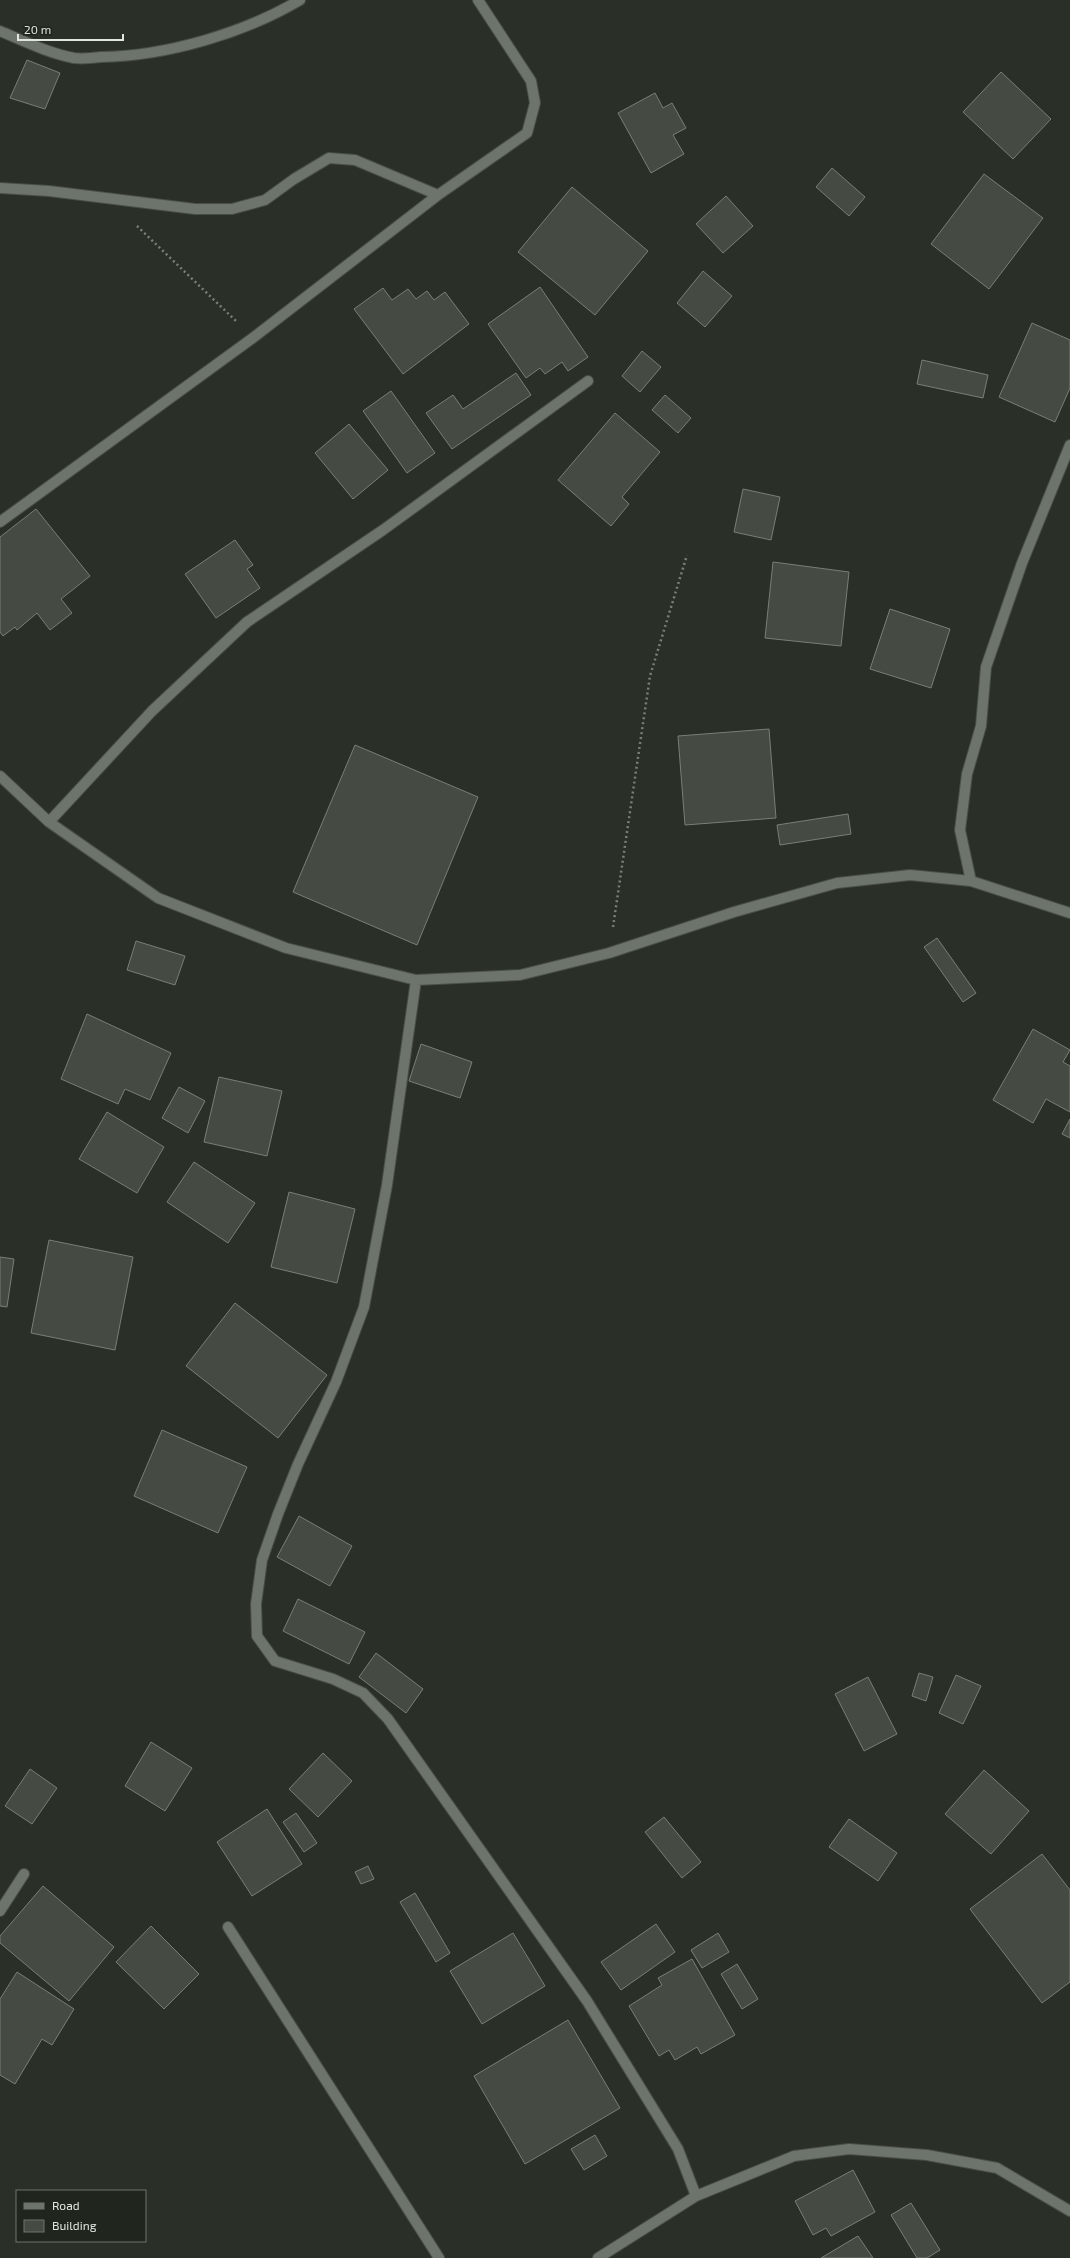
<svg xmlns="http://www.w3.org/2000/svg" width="1070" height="2258" viewBox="0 0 1070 2258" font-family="'Exo 2',sans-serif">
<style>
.building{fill:#454b42;stroke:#797f76}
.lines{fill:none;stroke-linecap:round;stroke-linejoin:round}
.street-casing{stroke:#494e47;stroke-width:12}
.path{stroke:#7a7f78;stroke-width:2.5;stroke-dasharray:2 3;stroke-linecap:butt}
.street{stroke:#6d746b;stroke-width:10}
</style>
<rect width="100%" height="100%" fill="#2a3028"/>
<path class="building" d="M 27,60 L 60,73 L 45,109 L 10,98 Z
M 1001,72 L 1051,119 L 1013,159 L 963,112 Z
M 655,93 L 663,108 L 672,103 L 686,128 L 673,135 L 684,154 L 651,173 L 618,113 Z
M 832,168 L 865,197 L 849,216 L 816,187 Z
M 984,174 L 1043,218 L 989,289 L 931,244 Z
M 572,187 L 648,251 L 595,315 L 518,252 Z
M 726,196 L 753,226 L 723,253 L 696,224 Z
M 703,271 L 732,296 L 705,327 L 677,303 Z
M 540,287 L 588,357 L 568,371 L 562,362 L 545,374 L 540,368 L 526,378 L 488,324 Z
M 383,288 L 392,300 L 408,289 L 416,299 L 427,291 L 434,300 L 445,292 L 469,324 L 403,374 L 354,309 Z
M 1032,323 L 1070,340 L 1070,388 L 1055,422 L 999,397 Z
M 642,351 L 661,367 L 640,392 L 622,376 Z
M 922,360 L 988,375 L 983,398 L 917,384 Z
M 516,373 L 531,395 L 452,449 L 426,413 L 453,395 L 463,409 Z
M 391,391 L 435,453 L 407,473 L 363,411 Z
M 665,395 L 691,418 L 678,433 L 652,410 Z
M 615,413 L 660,452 L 622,497 L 629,504 L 611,526 L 558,480 Z
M 349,424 L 388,470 L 353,499 L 315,453 Z
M 743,489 L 780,497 L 771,540 L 734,532 Z
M 36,509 L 90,576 L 61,599 L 72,613 L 50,630 L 37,613 L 17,630 L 15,627 L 3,636 L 0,632 L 0,537 Z
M 235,540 L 253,565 L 247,569 L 260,588 L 216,618 L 185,574 Z
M 773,562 L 849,572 L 841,646 L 765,638 Z
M 890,609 L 950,629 L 931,688 L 870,669 Z
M 769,729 L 776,818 L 685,825 L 678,736 Z
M 355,745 L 478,797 L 417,945 L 293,892 Z
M 848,814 L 851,834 L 780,845 L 777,825 Z
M 937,938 L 976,993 L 963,1002 L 924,947 Z
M 136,941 L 185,956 L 175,985 L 127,970 Z
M 87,1014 L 171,1053 L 150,1100 L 125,1089 L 118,1104 L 61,1079 Z
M 1033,1029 L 1070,1050 L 1063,1062 L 1070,1066 L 1070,1112 L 1046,1099 L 1033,1123 L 993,1100 Z
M 421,1044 L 472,1062 L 460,1098 L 409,1081 Z
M 219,1077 L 282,1091 L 267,1156 L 204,1142 Z
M 179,1087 L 205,1101 L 188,1133 L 162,1118 Z
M 107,1112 L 164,1147 L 137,1193 L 79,1159 Z
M 1070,1119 L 1070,1138 L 1062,1134 Z
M 194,1162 L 255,1203 L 228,1243 L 167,1202 Z
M 289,1192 L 355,1209 L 337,1283 L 271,1267 Z
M 49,1240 L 133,1257 L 115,1350 L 31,1333 Z
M 0,1257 L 14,1259 L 7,1307 L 0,1306 Z
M 235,1303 L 327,1375 L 278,1438 L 186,1366 Z
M 162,1430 L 247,1467 L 218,1533 L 134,1496 Z
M 299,1516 L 352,1546 L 330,1586 L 277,1557 Z
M 298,1599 L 365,1632 L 349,1664 L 283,1631 Z
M 376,1653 L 423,1689 L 406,1713 L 359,1677 Z
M 919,1673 L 933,1677 L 926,1701 L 912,1696 Z
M 956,1675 L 981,1686 L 963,1724 L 939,1713 Z
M 868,1677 L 897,1734 L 864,1751 L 835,1694 Z
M 151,1742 L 192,1768 L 165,1811 L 125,1786 Z
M 323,1753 L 352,1781 L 318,1817 L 289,1789 Z
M 30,1769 L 57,1788 L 32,1824 L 5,1806 Z
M 984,1770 L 1029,1811 L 991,1854 L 945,1814 Z
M 267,1809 L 302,1864 L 252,1896 L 217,1842 Z
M 296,1813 L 317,1843 L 304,1852 L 283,1822 Z
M 664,1817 L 701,1862 L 682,1878 L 645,1832 Z
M 849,1819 L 897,1853 L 878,1881 L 829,1847 Z
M 1042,1854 L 1070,1890 L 1070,1982 L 1042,2003 L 970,1909 Z
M 368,1866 L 374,1879 L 361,1884 L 355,1872 Z
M 43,1886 L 114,1947 L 69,2001 L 0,1943 L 0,1936 Z
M 415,1893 L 450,1953 L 436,1962 L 400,1902 Z
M 656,1924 L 675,1952 L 621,1990 L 601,1962 Z
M 151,1926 L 199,1974 L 164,2009 L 116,1962 Z
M 513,1933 L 545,1986 L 482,2024 L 450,1971 Z
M 718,1933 L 729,1952 L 702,1968 L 691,1950 Z
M 692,1959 L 735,2035 L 701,2054 L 697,2047 L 675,2060 L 669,2050 L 659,2056 L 629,2006 L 662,1985 L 658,1978 Z
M 737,1964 L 758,1999 L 742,2009 L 721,1974 Z
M 17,1972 L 74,2009 L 52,2045 L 42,2039 L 15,2084 L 0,2075 L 0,1999 Z
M 568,2020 L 620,2108 L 525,2164 L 474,2076 Z
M 595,2135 L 607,2156 L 584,2170 L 571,2149 Z
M 853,2170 L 875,2212 L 831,2236 L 826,2228 L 813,2235 L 795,2201 Z
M 911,2203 L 940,2250 L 927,2258 L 917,2258 L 891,2215 Z
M 858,2236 L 873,2258 L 821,2258 Z"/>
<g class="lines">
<g class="street-casing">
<path id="street" d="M 0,31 C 24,41 48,53 74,58 C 83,59 93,58 101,57 C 167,56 244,33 300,0
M 0,188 L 49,191 L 195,209 L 232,209 L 265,200 L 294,179 L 329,158 L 355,160 L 438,195
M 0,522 L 254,337 L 438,195 L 527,133 L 535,103 L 531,81 L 478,0
M 0,776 L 49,822 L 158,898 L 286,948 L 416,980 L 520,975 L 609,953 L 734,912 L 837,883 L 910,875 L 971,881 L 1070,913
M 49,822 L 152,711 L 247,622 L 383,530 L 588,381
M 971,881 L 960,830 L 967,774 L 981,726 L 986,667 L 1022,563 L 1070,445
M 416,980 L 387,1185 L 364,1307 L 336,1382 L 298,1464 L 278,1514 L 262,1560 L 256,1604 L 257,1636 L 275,1661 L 333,1679 L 363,1693 L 388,1719 L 587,2001 L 678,2149 L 696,2196
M 0,1911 L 24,1874
M 228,1927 L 439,2258
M 598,2258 L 696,2196 L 794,2156 L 849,2149 L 927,2155 L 997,2168 L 1070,2211"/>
</g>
<path class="path" d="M 137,226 L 236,321
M 613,927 L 650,676 L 687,555"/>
<use href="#street" class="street"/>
</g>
<rect x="16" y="2190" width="130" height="52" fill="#20261e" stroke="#6e736c"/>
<rect x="24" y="2203" width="20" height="6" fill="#6d746b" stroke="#6e736c"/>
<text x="52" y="2210" font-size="12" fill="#e2e6e1">Road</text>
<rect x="24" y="2220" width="20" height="12" fill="#454b42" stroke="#6e736c"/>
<text x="52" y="2230" font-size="12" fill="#e2e6e1">Building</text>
<path d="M18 34v6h105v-6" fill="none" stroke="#e2e6e1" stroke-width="2"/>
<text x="24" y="34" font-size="12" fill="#e2e6e1" stroke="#20261e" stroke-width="3" paint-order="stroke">20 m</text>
</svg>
